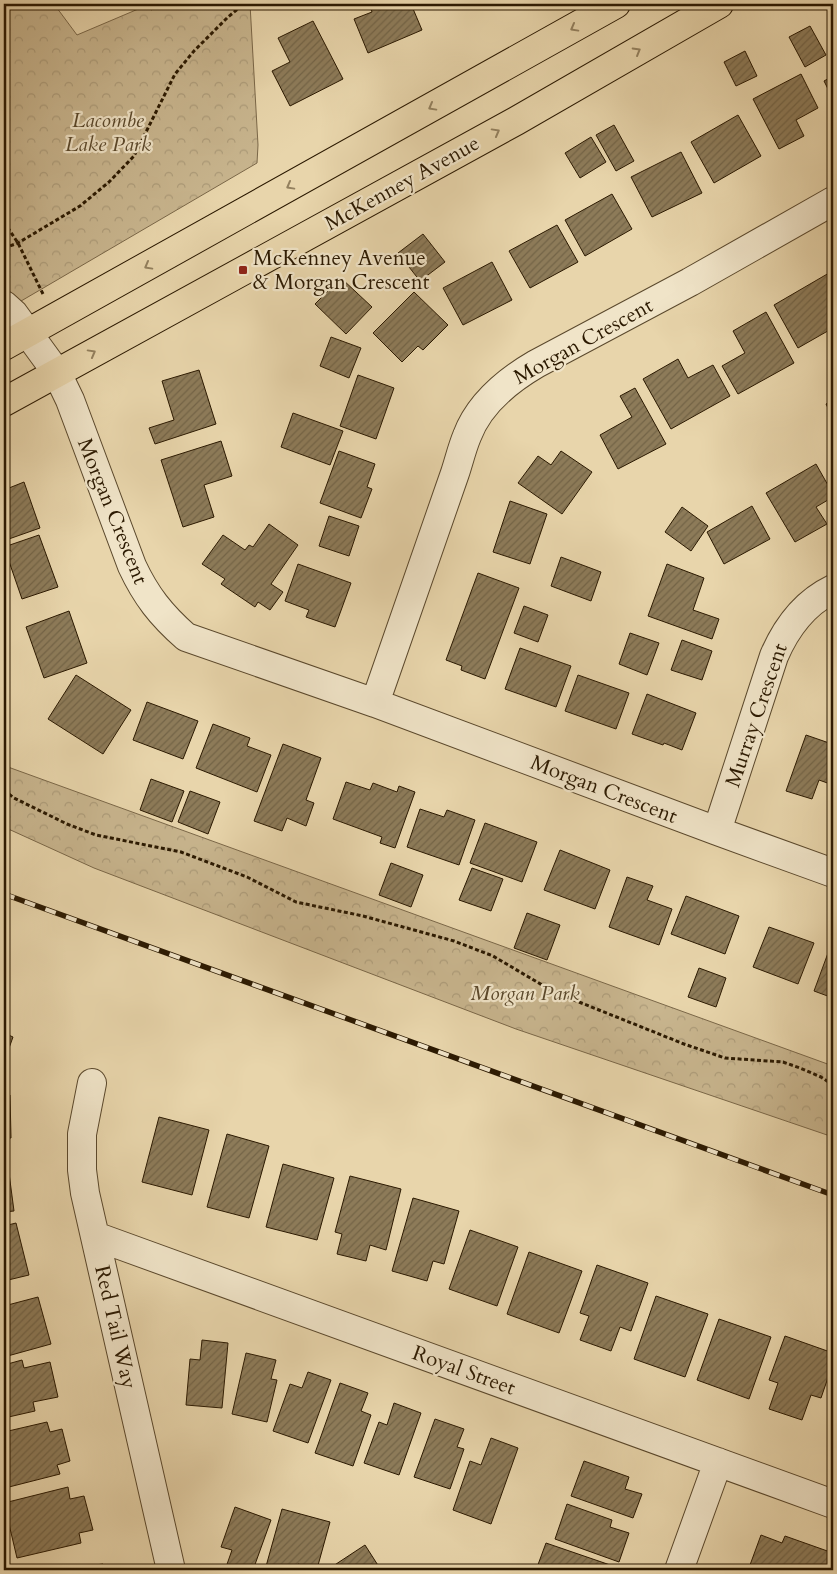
<svg xmlns="http://www.w3.org/2000/svg" width="837" height="1574" viewBox="0 0 837 1574" font-family="Cardo,serif">
<style>
.forest{fill:url(#forest-crowns);stroke:#7a6748}
.building{fill:url(#building-hatch);stroke:#2b1901}
.lines{fill:none;stroke-linecap:round;stroke-linejoin:round}
.minor-casing{stroke:#5a482c;stroke-width:30}
.major-casing{stroke:#2b1901;stroke-width:30}
.path{stroke:#2b1901;stroke-width:3;stroke-dasharray:4 2.5;stroke-linecap:butt}
.minor{stroke:#f0e4c8;stroke-width:28}
.major{stroke:#e8d5ab;stroke-width:28}
.rail-casing{stroke:#2b1901;stroke-width:5.5}
.rail{stroke:#f0e4c8;stroke-width:4;stroke-dasharray:11;stroke-linecap:butt}
.oneway{stroke:#93805e}
.poi-dot{fill:#8f2418;stroke:#f0e4c8;stroke-width:2}
.labels{text-anchor:middle;stroke-width:4.5;stroke-linejoin:round;paint-order:stroke}
.park-label{font-size:21px;font-style:italic;fill:#5a482b;stroke:#f0e4c8}
.street-label{font-size:21px;fill:#2b1901;stroke:#f0e4c8}
.poi-label{font-size:21px;fill:#2b1901;stroke:#f0e4c8;text-anchor:start}
</style>
<defs>
<pattern id="forest-crowns" width="20" height="18" patternUnits="userSpaceOnUse" patternTransform="scale(1.25)"><rect width="20" height="18" fill="#c8b58e"/><path d="M2 6a3 3 0 1 1 6 0M12 15a3 3 0 1 1 6 0" fill="none" stroke="#ac9b79"/></pattern>
<pattern id="building-hatch" width="6" height="6" patternUnits="userSpaceOnUse" patternTransform="scale(1.25)"><rect width="6" height="6" fill="#8d7b59"/><path d="M-1 1l2-2M0 6l6-6M5 7l2-2" fill="none" stroke="#736447"/></pattern>
</defs>
<rect width="100%" height="100%" fill="#e8d5ab"/>
<filter id="stains"><feTurbulence type="fractalNoise" baseFrequency=".004" numOctaves="4"/><feColorMatrix values="0 0 0 0 .2 0 0 0 0 .09 0 0 0 0 .02 0 0 0 .5 -.17"/></filter>
<radialGradient id="worn" r=".72"><stop offset=".6" stop-color="#630" stop-opacity="0"/><stop offset="1" stop-color="#630" stop-opacity=".3"/></radialGradient>
<path class="forest" d="M 4,4 L 54,4 L 77,35 L 150,4 L 250,4 L 258,145 L 257,163 L 4,311 Z
M 4,756 L 8,767 L 833,1066 L 833,1137 L 516,1029 L 94,868 L 4,827 Z"/>
<path class="building" d="M 147,4 L 161,4 L 151,10 Z
M 369,4 L 411,4 L 422,30 L 368,53 L 354,19 L 372,12 Z
M 313,21 L 343,79 L 290,106 L 272,71 L 290,62 L 278,38 Z
M 810,26 L 826,55 L 805,67 L 789,37 Z
M 745,51 L 757,76 L 736,86 L 724,62 Z
M 801,74 L 818,108 L 796,120 L 804,136 L 779,149 L 753,99 Z
M 833,76 L 833,99 L 824,81 Z
M 738,115 L 761,156 L 714,183 L 691,142 Z
M 614,125 L 634,161 L 616,171 L 596,135 Z
M 591,137 L 606,162 L 580,178 L 565,153 Z
M 681,152 L 702,193 L 652,217 L 631,177 Z
M 612,194 L 632,229 L 585,256 L 565,220 Z
M 557,225 L 578,262 L 530,288 L 509,251 Z
M 423,234 L 445,262 L 420,281 L 398,253 Z
M 492,262 L 512,300 L 463,325 L 443,288 Z
M 829,273 L 833,280 L 833,328 L 798,348 L 774,305 Z
M 341,278 L 372,307 L 346,334 L 315,304 Z
M 414,292 L 448,325 L 423,350 L 418,346 L 402,362 L 373,333 Z
M 766,312 L 794,363 L 738,394 L 722,366 L 745,353 L 733,331 Z
M 331,337 L 361,348 L 349,378 L 320,366 Z
M 678,359 L 688,378 L 713,365 L 730,396 L 671,429 L 643,379 Z
M 199,370 L 216,424 L 155,444 L 149,428 L 174,420 L 162,381 Z
M 358,375 L 394,388 L 376,439 L 340,426 Z
M 635,388 L 666,444 L 618,469 L 600,435 L 632,417 L 620,396 Z
M 833,400 L 833,418 L 826,404 Z
M 293,413 L 343,431 L 330,465 L 281,447 Z
M 221,441 L 232,476 L 204,485 L 214,517 L 183,527 L 161,460 Z
M 339,451 L 375,464 L 367,487 L 372,489 L 361,518 L 320,503 Z
M 561,451 L 592,472 L 562,514 L 518,483 L 538,456 L 551,465 Z
M 816,464 L 833,494 L 833,497 L 816,507 L 827,524 L 795,542 L 766,493 Z
M 24,482 L 40,528 L 6,540 L 4,533 L 4,490 Z
M 510,501 L 547,514 L 530,564 L 493,552 Z
M 752,506 L 770,539 L 724,564 L 707,532 Z
M 682,507 L 708,526 L 691,551 L 665,532 Z
M 329,516 L 359,526 L 349,556 L 319,546 Z
M 269,524 L 298,545 L 271,584 L 283,592 L 270,610 L 258,602 L 255,607 L 221,584 L 225,579 L 202,564 L 223,535 L 245,550 L 249,545 L 253,547 Z
M 39,535 L 58,587 L 22,599 L 4,547 Z
M 561,557 L 601,572 L 591,601 L 551,586 Z
M 298,564 L 351,583 L 335,627 L 306,617 L 309,610 L 285,601 Z
M 667,564 L 704,578 L 693,610 L 719,619 L 712,639 L 648,616 Z
M 478,573 L 519,588 L 485,679 L 461,670 L 462,666 L 446,660 Z
M 524,606 L 548,615 L 538,642 L 514,633 Z
M 69,611 L 87,663 L 44,678 L 26,627 Z
M 630,633 L 659,643 L 647,675 L 619,664 Z
M 682,640 L 712,651 L 702,680 L 671,670 Z
M 520,648 L 571,666 L 556,707 L 505,689 Z
M 76,675 L 131,710 L 103,754 L 48,719 Z
M 578,675 L 629,693 L 616,729 L 565,711 Z
M 647,694 L 696,713 L 682,750 L 664,743 L 663,745 L 632,734 Z
M 147,702 L 198,721 L 183,759 L 133,740 Z
M 213,724 L 250,738 L 247,746 L 271,755 L 257,792 L 196,768 Z
M 806,735 L 832,744 L 833,740 L 833,785 L 819,780 L 812,799 L 786,791 Z
M 283,744 L 321,758 L 306,800 L 314,803 L 306,826 L 287,818 L 282,831 L 254,821 Z
M 151,779 L 184,791 L 172,822 L 140,810 Z
M 346,782 L 370,790 L 373,783 L 397,792 L 399,786 L 415,792 L 395,848 L 380,843 L 382,837 L 333,819 Z
M 190,791 L 220,802 L 208,834 L 178,822 Z
M 420,809 L 444,817 L 447,810 L 475,820 L 459,865 L 407,847 Z
M 485,823 L 537,842 L 522,882 L 470,863 Z
M 560,850 L 610,870 L 595,909 L 544,890 Z
M 391,863 L 423,875 L 411,907 L 379,895 Z
M 472,868 L 503,879 L 491,911 L 459,900 Z
M 627,877 L 653,886 L 647,900 L 672,909 L 659,945 L 609,927 Z
M 686,896 L 739,916 L 725,954 L 671,934 Z
M 527,913 L 560,925 L 547,960 L 514,948 Z
M 769,927 L 814,943 L 798,984 L 753,967 Z
M 828,953 L 833,955 L 833,998 L 814,991 Z
M 699,968 L 726,978 L 716,1007 L 688,997 Z
M 4,1033 L 13,1037 L 4,1062 Z
M 4,1095 L 10,1095 L 11,1138 L 4,1138 Z
M 159,1117 L 209,1130 L 192,1195 L 142,1182 Z
M 227,1134 L 269,1146 L 249,1218 L 207,1207 Z
M 4,1158 L 7,1158 L 14,1211 L 4,1212 Z
M 283,1164 L 334,1178 L 317,1240 L 266,1227 Z
M 350,1176 L 401,1189 L 386,1250 L 370,1245 L 366,1261 L 337,1254 L 342,1234 L 335,1232 Z
M 413,1198 L 459,1211 L 444,1264 L 433,1261 L 427,1281 L 392,1271 Z
M 16,1223 L 29,1275 L 4,1281 L 4,1226 Z
M 470,1230 L 518,1247 L 497,1306 L 449,1289 Z
M 529,1252 L 582,1271 L 559,1333 L 507,1314 Z
M 597,1265 L 648,1283 L 631,1331 L 620,1327 L 611,1351 L 580,1340 L 589,1316 L 580,1313 Z
M 656,1296 L 708,1314 L 685,1377 L 634,1359 Z
M 38,1297 L 51,1344 L 4,1357 L 4,1306 Z
M 719,1319 L 771,1337 L 749,1399 L 697,1380 Z
M 785,1336 L 833,1353 L 833,1363 L 821,1398 L 811,1395 L 802,1420 L 769,1409 L 778,1383 L 769,1380 Z
M 202,1340 L 228,1343 L 222,1408 L 186,1405 L 190,1359 L 200,1360 Z
M 246,1353 L 276,1360 L 271,1379 L 277,1380 L 267,1422 L 232,1414 Z
M 22,1360 L 24,1368 L 50,1362 L 58,1397 L 33,1402 L 35,1411 L 4,1418 L 4,1365 Z
M 308,1372 L 331,1380 L 308,1443 L 273,1431 L 290,1384 L 302,1388 Z
M 340,1383 L 368,1393 L 361,1411 L 371,1415 L 353,1466 L 315,1453 Z
M 394,1403 L 421,1413 L 399,1475 L 364,1463 L 379,1422 L 387,1425 Z
M 435,1419 L 464,1429 L 457,1447 L 464,1449 L 450,1489 L 414,1477 Z
M 47,1422 L 50,1432 L 62,1429 L 70,1461 L 57,1465 L 60,1474 L 5,1488 L 4,1432 Z
M 491,1438 L 518,1448 L 491,1524 L 453,1510 L 470,1461 L 481,1465 Z
M 584,1461 L 629,1477 L 625,1489 L 642,1494 L 633,1518 L 571,1496 Z
M 68,1487 L 70,1499 L 84,1496 L 93,1530 L 79,1533 L 81,1543 L 17,1558 L 4,1503 Z
M 567,1504 L 612,1520 L 610,1527 L 629,1533 L 619,1562 L 555,1539 Z
M 235,1507 L 271,1520 L 253,1570 L 225,1570 L 232,1550 L 221,1547 Z
M 282,1509 L 330,1522 L 317,1569 L 298,1564 L 296,1570 L 265,1570 Z
M 761,1535 L 782,1543 L 785,1536 L 833,1553 L 833,1570 L 764,1570 L 750,1565 Z
M 546,1543 L 616,1567 L 615,1570 L 536,1570 Z
M 365,1545 L 381,1570 L 327,1570 Z
M 103,1564 L 104,1570 L 56,1570 Z"/>
<g class="lines">
<g class="minor-casing">
<path id="minor" d="M 4,305 L 14,314 L 57,373 L 70,400 L 132,566 C 146,596 161,615 186,637 L 375,703 L 717,831 L 833,873
M 375,703 L 455,473 C 459,461 462,448 467,436 C 479,404 507,381 536,364 L 690,282 L 833,201
M 717,831 L 774,656 C 786,628 804,603 833,589
M 92,1083 L 82,1134 L 82,1170 L 85,1193 L 171,1570
M 95,1236 L 833,1504
M 679,1570 L 718,1462"/>
</g>
<g class="major-casing">
<path id="major" d="M 4,346 L 616,4
M 4,402 L 516,121 L 719,4"/>
</g>
<path class="path" d="M 4,222 L 18,243 L 43,294
M 4,248 L 18,243 L 80,206 L 109,182 L 134,156 L 175,74 L 194,51 L 228,17 L 244,4
M 4,790 L 14,798 L 67,824 L 96,835 L 181,852 L 247,877 L 296,902 L 363,916 L 454,941 L 493,956 L 554,992 L 684,1044 L 725,1058 L 783,1062 L 800,1068 L 821,1077 L 833,1085"/>
<use href="#minor" class="minor"/>
<use href="#major" class="major"/>
<g class="rail-casing">
<path id="rail" d="M 4,894 L 833,1195"/>
</g>
<use href="#rail" class="rail"/>
</g>
<defs><path id="oneway-chevron" d="M-2-3.5L2.5 0L-2 3.5" fill="none" stroke-width="1.6" stroke-linecap="round" stroke-linejoin="round" transform="scale(1.25)"/></defs>
<g class="oneway">
<use href="#oneway-chevron" transform="translate(574 28) rotate(151)"/>
<use href="#oneway-chevron" transform="translate(637 51) rotate(-30)"/>
<use href="#oneway-chevron" transform="translate(432 107) rotate(151)"/>
<use href="#oneway-chevron" transform="translate(496 132) rotate(-29)"/>
<use href="#oneway-chevron" transform="translate(290 186) rotate(151)"/>
<use href="#oneway-chevron" transform="translate(148 266) rotate(151)"/>
<use href="#oneway-chevron" transform="translate(92 353) rotate(-29)"/>
</g>
<rect class="poi-dot" x="238" y="265" width="10" height="10" rx="2.5"/>
<g class="labels">
<g class="park-label">
<text x="108" y="127">Lacombe<tspan x="108" dy="24">Lake Park</tspan></text>
<text x="525" y="1000">Morgan Park</text>
</g>
<g class="street-label">
<text transform="translate(402 183) rotate(-29)" y="7">McKenney Avenue</text>
<text transform="translate(583 341) rotate(-29)" y="7">Morgan Crescent</text>
<text transform="translate(113 511) rotate(68)" y="7">Morgan Crescent</text>
<text transform="translate(756 715) rotate(-71)" y="7">Murray Crescent</text>
<text transform="translate(604 789) rotate(21)" y="7">Morgan Crescent</text>
<text transform="translate(116 1327) rotate(77)" y="7">Red Tail Way</text>
<text transform="translate(464 1370) rotate(20)" y="7">Royal Street</text>
</g>
<g class="poi-label">
<text x="253" y="265">McKenney Avenue<tspan x="253" dy="24">&amp; Morgan Crescent</tspan></text>
</g>
</g>
<rect width="837" height="1574" fill="none" stroke="#e8d5ab" stroke-width="20"/>
<rect x="5" y="5" width="827" height="1564" fill="none" stroke="#2b1901" stroke-width="2.5"/>
<rect x="10" y="10" width="817" height="1554" fill="none" stroke="#2b1901"/>
<rect width="100%" height="100%" filter="url(#stains)"/>
<rect width="100%" height="100%" fill="url(#worn)"/>
</svg>
